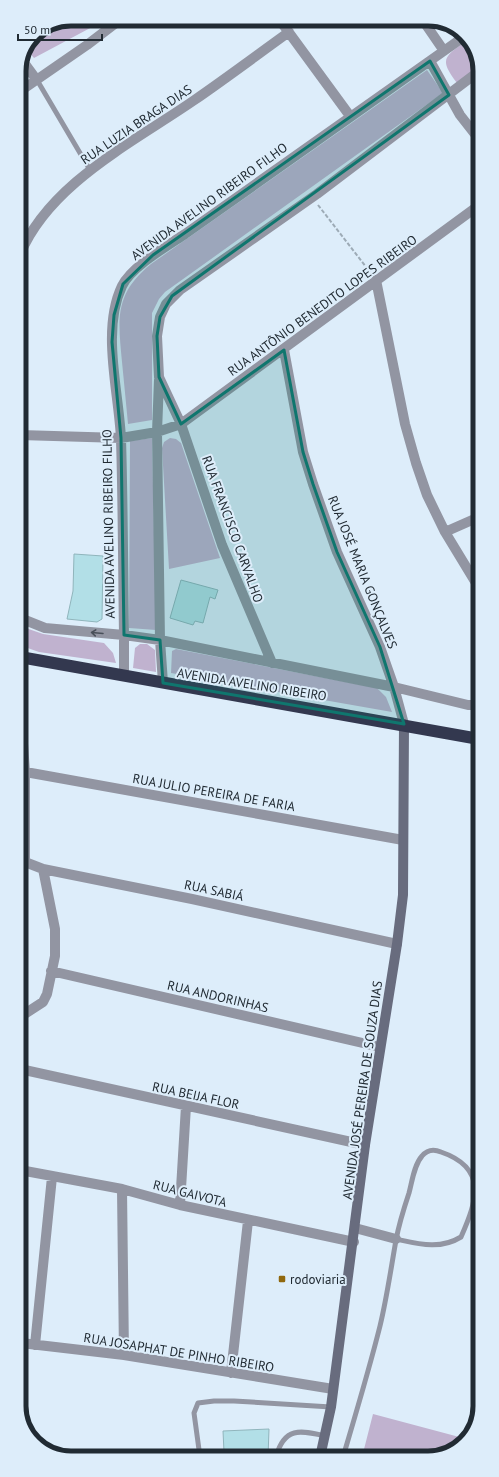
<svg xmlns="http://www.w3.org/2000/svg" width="499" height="1477" viewBox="0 0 499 1477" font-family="'PT Sans',sans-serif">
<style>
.green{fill:#c0b2cf}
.building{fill:#b2dfe7;stroke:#90b5bc}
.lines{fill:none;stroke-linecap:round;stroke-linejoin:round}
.path{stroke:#9dabb6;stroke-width:2;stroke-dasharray:4 2;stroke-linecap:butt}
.lane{stroke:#9295a2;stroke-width:5}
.street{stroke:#9295a2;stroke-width:10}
.secondary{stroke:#686c7e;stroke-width:10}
.highway{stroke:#33384f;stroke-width:12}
.oneway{stroke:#49505a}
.marked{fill:#0f766e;fill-opacity:0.2;stroke:#0f766e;stroke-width:3;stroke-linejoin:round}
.poi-dot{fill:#90680e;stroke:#ddedfa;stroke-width:1.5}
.labels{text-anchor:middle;stroke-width:4;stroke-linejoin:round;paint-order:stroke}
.street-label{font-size:13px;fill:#212b33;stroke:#ddedfa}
.poi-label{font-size:13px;fill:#212b33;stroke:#ddedfa;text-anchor:start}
.rim{fill:none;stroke:#212b33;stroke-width:5}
</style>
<rect width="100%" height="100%" fill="#ddedfa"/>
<path class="green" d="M 71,19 L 107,19 L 34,58 L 27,50 L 34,34 Z
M 467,40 L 478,58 L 478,67 L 457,83 C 438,58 445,57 467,40 Z
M 427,70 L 443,93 L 165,292 L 159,299 L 152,313 L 152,420 L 128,424 C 126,403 124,382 122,362 C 118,319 114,294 151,264 Z
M 152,438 L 156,630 L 129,628 L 130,441 Z
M 170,438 L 176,439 L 181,443 L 220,558 L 169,569 L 162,448 L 164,442 Z
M 20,626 L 43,634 L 104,643 L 113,653 L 116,663 L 39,652 L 22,646 L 20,645 Z
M 140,644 L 147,644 L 155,650 L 156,672 L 133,668 L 135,648 Z
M 176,649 L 377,688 L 386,697 L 392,712 L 171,673 L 172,651 Z
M 373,1414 L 463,1438 L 461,1443 L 441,1456 L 362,1457 Z"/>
<path class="building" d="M 74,554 L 103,556 L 102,619 L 97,622 L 67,619 L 73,591 Z
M 181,580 L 218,590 L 215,599 L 210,597 L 203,623 L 195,621 L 193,625 L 170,618 Z
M 269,1429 L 268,1457 L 229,1457 L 229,1452 L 224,1452 L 223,1431 Z"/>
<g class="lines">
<path class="path" d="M 318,205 L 370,272"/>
<path class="lane" d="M 37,80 L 90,170
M 200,1457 L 194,1413 L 198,1403 L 214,1401 L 234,1401 L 331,1407
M 276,1457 C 284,1427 300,1430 325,1436
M 343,1457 C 356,1413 369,1370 380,1326 C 387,1297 391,1268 396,1240 C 399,1224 404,1208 409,1193 C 412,1182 414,1165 422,1156 C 427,1150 434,1149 441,1152 C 488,1168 477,1201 461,1237 C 440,1250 419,1244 396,1239"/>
<path class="street" d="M 279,19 L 350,116
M 422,19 L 444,51
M 22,60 L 36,79
M 430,61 L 460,115 L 478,138
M 19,92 L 87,45 L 121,19
M 19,257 C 47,185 132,143 193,101 C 225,79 257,55 289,32
M 376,280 L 405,424 L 416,463 L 427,495 L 445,532 L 479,588
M 284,350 L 303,452 L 313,484 L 337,552 L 380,647 L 394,687 L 160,640 L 124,635 C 123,570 123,504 121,439 C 119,392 101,330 122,286 C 131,267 167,246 185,234 L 465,36
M 159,380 L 157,432 L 160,640 L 163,683
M 20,435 L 121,438 L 157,432 L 181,424 L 478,206
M 445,532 L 479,517
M 20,618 L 45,628 L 124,635 L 124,675
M 272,663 L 222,545 L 181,424 L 159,377 L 157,336 L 160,317 L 166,304 L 180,290 L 317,194 L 478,72
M 20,701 L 25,772 L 25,862
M 404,724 L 394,687 L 468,705 L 479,705
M 20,771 L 403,840
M 25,862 L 43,869 L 192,899 L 397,944
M 51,971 L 380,1047
M 20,1017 L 43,1002 L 47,994 L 55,956 L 55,929 L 43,869
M 20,1069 L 365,1145
M 20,1170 L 122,1189 L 180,1205 L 354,1242
M 122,1189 L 124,1355
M 180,1205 L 186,1106
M 355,1228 L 396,1239
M 21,1343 L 124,1355 L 333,1389
M 35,1345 L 52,1177
M 231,1373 L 248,1221"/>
<path class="secondary" d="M 320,1457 L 331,1407 L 365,1145 L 397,944 L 403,895 L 404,724"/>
<path class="highway" d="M 20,657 L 479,739"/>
</g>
<defs><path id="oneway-shaft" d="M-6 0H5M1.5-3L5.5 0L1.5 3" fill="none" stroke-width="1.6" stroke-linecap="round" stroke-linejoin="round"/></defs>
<use class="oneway" href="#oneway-shaft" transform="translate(97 633) rotate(-175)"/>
<path class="marked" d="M 430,61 L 449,95 L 172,296 L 160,317 L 157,336 L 159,377 L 181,424 L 284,350 L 303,452 L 313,484 L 337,552 L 380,647 L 404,724 L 163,683 L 160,640 L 124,635 L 121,438 L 112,342 L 114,315 L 123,284 L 153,255 Z"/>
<rect class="poi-dot" x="278" y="1275" width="8" height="8" rx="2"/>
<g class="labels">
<g class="street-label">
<text transform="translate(136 124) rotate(-34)" y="5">RUA LUZIA BRAGA DIAS</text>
<text transform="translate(209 201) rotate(-36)" y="5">AVENIDA AVELINO RIBEIRO FILHO</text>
<text transform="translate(322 305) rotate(-36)" y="5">RUA ANTÔNIO BENEDITO LOPES RIBEIRO</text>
<text transform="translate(108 524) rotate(-91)" y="5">AVENIDA AVELINO RIBEIRO FILHO</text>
<text transform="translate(233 529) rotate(70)" y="5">RUA FRANCISCO CARVALHO</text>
<text transform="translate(363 572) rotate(68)" y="5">RUA JOSÉ MARIA GONÇALVES</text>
<text transform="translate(252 684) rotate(9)" y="5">AVENIDA AVELINO RIBEIRO</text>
<text transform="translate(214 792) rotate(10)" y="5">RUA JULIO PEREIRA DE FARIA</text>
<text transform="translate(214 890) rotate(12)" y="5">RUA SABIÁ</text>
<text transform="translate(218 996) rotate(13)" y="5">RUA ANDORINHAS</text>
<text transform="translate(362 1090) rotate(-82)" y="5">AVENIDA JOSÉ PEREIRA DE SOUZA DIAS</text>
<text transform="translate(196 1095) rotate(12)" y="5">RUA BEIJA FLOR</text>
<text transform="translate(190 1193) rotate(14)" y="5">RUA GAIVOTA</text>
<text transform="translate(179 1352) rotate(9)" y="5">RUA JOSAPHAT DE PINHO RIBEIRO</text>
</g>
<g class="poi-label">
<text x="290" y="1284">rodoviaria</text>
</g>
</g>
<path d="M0 0H499V1477H0ZM71 26H428A45 45 0 0 1 473 71V1406A45 45 0 0 1 428 1451H71A45 45 0 0 1 26 1406V71A45 45 0 0 1 71 26Z" fill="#ddedfa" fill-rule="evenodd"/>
<path class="rim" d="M71 26H428A45 45 0 0 1 473 71V1406A45 45 0 0 1 428 1451H71A45 45 0 0 1 26 1406V71A45 45 0 0 1 71 26Z"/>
<path d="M18 34v6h84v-6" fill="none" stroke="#212b33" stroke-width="2"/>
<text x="24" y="34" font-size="12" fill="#212b33" stroke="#ddedfa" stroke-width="3" paint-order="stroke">50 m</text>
</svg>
